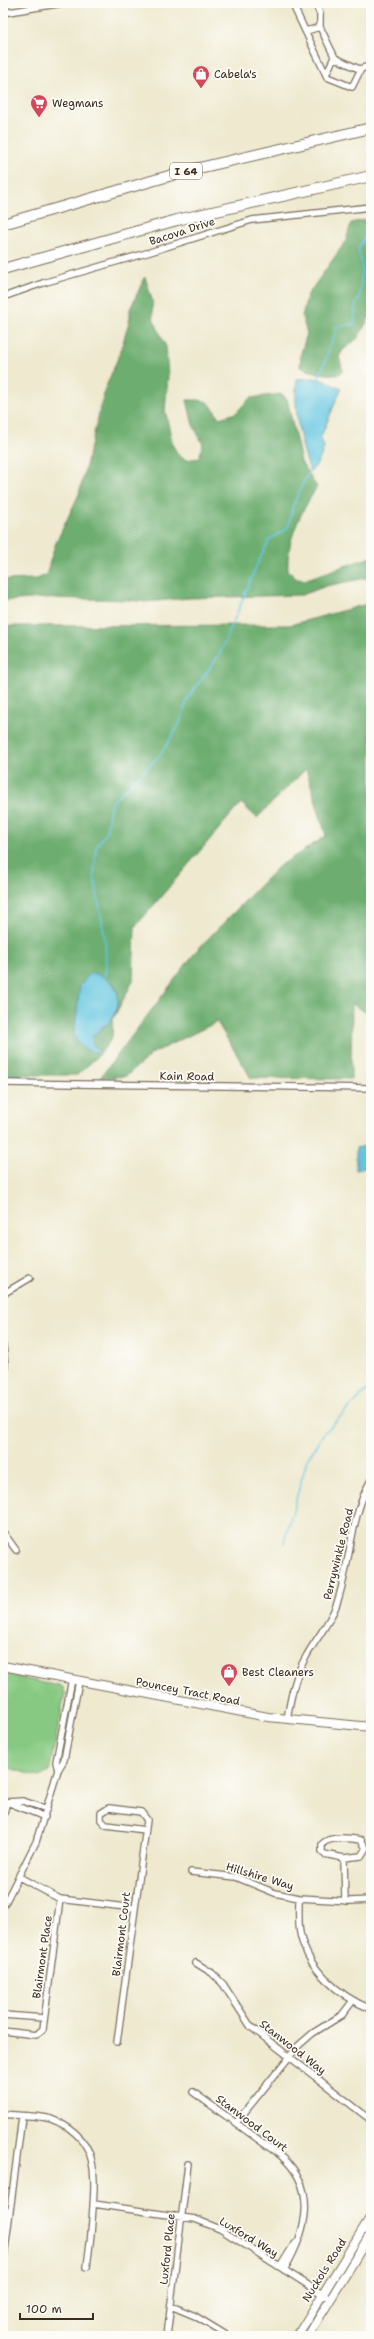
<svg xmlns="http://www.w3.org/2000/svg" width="374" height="2339" viewBox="0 0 374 2339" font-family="'Shantell Sans',sans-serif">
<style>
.green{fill:#87c982;stroke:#617a50}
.forest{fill:#6dad70;stroke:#546c47;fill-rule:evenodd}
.water{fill:#63c6e1;stroke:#4f7880}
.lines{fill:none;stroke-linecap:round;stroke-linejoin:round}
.stream{stroke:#63c6e1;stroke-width:1.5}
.street-casing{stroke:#7a6d5c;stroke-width:8}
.secondary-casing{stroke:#7a6d5c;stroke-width:10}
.highway-casing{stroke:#7a6d5c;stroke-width:12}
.street{stroke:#fff;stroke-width:5.5}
.secondary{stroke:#fff;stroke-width:8}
.highway{stroke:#fff;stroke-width:10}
.labels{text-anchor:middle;stroke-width:3.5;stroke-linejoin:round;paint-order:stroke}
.shield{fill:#fdfcf7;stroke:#75695f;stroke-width:1}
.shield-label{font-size:10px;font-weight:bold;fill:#3b2a1e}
.poi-label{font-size:11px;fill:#3b2a1e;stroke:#fdfcf7;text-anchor:start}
.street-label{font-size:11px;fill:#3b2a1e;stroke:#fdfcf7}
</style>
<rect width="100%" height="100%" fill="#fdfcf7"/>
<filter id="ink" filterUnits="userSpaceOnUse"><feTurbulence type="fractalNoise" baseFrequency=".025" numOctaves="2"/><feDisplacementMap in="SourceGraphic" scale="8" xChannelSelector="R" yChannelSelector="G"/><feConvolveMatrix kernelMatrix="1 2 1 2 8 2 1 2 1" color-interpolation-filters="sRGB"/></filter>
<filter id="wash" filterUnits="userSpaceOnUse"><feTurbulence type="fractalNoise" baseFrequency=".012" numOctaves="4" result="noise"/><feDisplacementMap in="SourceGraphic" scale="16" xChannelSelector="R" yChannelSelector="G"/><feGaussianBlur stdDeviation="0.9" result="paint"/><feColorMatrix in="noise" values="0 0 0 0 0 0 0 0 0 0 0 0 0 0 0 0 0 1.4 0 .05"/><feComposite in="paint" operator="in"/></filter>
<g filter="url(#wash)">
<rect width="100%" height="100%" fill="#eee9cf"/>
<path class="green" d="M 3,1674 L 63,1687 L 65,1693 L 49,1772 L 39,1777 L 3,1766 Z"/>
<path class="forest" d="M 371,218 L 371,314 L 358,338 L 343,350 L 339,357 L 343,371 L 337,375 C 328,375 307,371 300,367 L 301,353 L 307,334 L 302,316 L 307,296 L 346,241 L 351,223 Z
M 145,277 L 152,300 L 153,318 L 166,347 L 168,377 L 165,410 L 173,446 L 179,456 L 186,460 L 199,458 L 203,444 L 193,425 L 187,400 C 209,400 208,400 219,418 L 236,413 L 250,398 L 282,394 L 287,399 L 301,462 L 317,487 C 301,512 286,540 288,571 L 297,579 L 304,580 L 371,557 L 371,577 L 326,586 L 302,595 L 189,598 L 145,602 L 129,600 L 45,598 L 3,601 L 3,580 L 37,579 L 46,575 L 55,545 L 79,494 L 105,389 L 120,353 L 130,318 L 130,309 Z
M 371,603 L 371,1015 L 352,1004 L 351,1079 L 251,1078 L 217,1022 L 153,1053 L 126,1076 L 100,1078 L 197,950 L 278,867 L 326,836 L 306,769 L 257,818 L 241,803 L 135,927 L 133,981 L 113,1019 L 112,1038 L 98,1056 L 77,1075 L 3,1075 L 3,626 L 290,625 ZM 113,982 C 120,993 120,1007 113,1018 C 108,1026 97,1029 92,1037 L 93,1045 L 100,1050 L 74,1035 Z"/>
<path class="water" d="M 314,378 L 324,380 L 341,389 L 320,439 L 324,446 C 322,455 318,466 310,471 C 300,442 293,410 297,379 Z
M 90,973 C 96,973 100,975 105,978 C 124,988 120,1009 108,1024 L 103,1026 L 92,1037 L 93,1045 L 100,1051 C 89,1054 78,1046 74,1035 L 80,986 Z
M 371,1145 L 371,1167 L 356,1170 L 356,1148 Z"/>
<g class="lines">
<path class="stream" d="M 318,380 L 337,327 L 355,324 L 355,308 L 360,295 L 362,265 L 358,247 L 371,229
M 104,977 L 106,968 L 105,940 L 94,875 L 96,847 L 106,833 L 111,803 L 161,754 L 179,725 L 188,698 L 220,654 L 259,560 L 270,539 L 288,528 L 293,505 L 310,469
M 284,1543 L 307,1460 L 324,1433 L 371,1386"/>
</g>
</g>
<g filter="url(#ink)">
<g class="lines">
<g class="street-casing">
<path id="street" d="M 292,3 L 327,77 L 352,87 L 361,69
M 315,3 L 320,14 L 320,27 L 335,58 L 359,69 L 371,66
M 3,4 L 8,3
M 3,13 L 63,3
M 306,31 L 320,27
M 326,75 L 334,57
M 3,297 L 43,283 L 150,252 L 252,220 L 371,207
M 3,1083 L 371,1088
M 3,1294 L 30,1278
M 3,1346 L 5,1365 L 3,1380
M 3,1532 L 16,1550
M 287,1719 C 291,1696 295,1675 307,1655 C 316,1639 329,1624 336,1606 C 351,1565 349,1519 371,1480
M 58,1770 L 56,1762 L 72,1679
M 3,1800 L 7,1802 L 3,1816
M 45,1817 L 7,1802 L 23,1801 L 47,1809
M 344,1858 L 324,1854 L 322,1852 L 322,1844 C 330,1836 350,1838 361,1840 L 366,1848 L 361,1856 L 344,1858 L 345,1901
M 191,1872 L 236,1877 L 275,1893 L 299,1898 L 350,1901 L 371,1900
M 19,1877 L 60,1899 L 134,1908
M 299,1898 C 299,1909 298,1922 300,1933 C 307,1969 339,1996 371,2009
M 3,1907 L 36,1842 L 58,1770 L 64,1760 L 79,1681
M 196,1963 L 212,1973 L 223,1984 L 251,2027 L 371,2120
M 3,2015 L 44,2018
M 3,2031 L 36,2035 L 43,2029 L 60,1899
M 117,2042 L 147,1820 L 141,1812 L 109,1808 L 101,1813 L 101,1820 L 106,1825 L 145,1830
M 193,2092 L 280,2155 C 319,2188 307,2231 284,2270
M 3,2114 C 17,2116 40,2115 51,2119 C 95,2136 96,2166 93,2207 C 92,2227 90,2247 87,2267
M 236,2123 L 298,2046 L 313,2033 L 342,2015 L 352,2002
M 94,2204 L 195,2219 L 220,2229 L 330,2299
M 4,2258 L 22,2117
M 280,2267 L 293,2246 L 298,2241
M 171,2306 L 195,2316 L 228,2336
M 167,2336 L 188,2164"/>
</g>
<g class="secondary-casing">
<path id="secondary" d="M 3,1666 L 268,1717 L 371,1727
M 297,2336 L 371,2216
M 308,2336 L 371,2233"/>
</g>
<g class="highway-casing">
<path id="highway" d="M 3,224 L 186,171 L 371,128
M 3,269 L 177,220 L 371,176"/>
</g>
<use href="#street" class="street"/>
<use href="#secondary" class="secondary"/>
<use href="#highway" class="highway"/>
</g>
</g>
<defs>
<g id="shop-pin" transform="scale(0.9)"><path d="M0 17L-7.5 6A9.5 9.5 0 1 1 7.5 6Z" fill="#d1495b" stroke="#fdfcf7"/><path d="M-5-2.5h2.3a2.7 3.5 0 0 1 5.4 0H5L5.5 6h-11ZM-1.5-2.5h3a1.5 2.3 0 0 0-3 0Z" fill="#fff"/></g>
<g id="supermarket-pin" transform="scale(0.9)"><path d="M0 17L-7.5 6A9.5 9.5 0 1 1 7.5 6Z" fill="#d1495b" stroke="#fdfcf7"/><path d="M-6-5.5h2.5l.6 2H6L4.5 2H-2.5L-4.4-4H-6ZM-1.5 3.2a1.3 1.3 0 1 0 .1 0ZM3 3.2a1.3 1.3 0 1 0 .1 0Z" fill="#fff"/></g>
</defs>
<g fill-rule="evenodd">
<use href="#shop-pin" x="201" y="74"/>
<use href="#supermarket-pin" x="39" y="103"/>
<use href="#shop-pin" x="229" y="1672"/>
</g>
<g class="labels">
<rect class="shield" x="170" y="163" width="32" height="16" rx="3"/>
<g class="shield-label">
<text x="186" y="175">I 64</text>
</g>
<g class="poi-label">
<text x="214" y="78">Cabela's</text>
<text x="52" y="107">Wegmans</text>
<text x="242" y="1676">Best Cleaners</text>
</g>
<g class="street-label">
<text transform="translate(182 231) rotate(-18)" y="4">Bacova Drive</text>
<text transform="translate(187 1076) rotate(1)" y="4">Kain Road</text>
<text transform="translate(338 1554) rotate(-76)" y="4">Perrywinkle Road</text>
<text transform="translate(188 1691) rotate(11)" y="4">Pouncey Tract Road</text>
<text transform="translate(260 1876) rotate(17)" y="4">Hillshire Way</text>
<text transform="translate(121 1934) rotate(-83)" y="4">Blairmont Court</text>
<text transform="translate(42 1957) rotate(-82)" y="4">Blairmont Place</text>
<text transform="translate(293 2047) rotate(38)" y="4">Stanwood Way</text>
<text transform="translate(252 2123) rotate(37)" y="4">Stanwood Court</text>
<text transform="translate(249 2237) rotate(31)" y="4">Luxford Way</text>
<text transform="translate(167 2249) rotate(-84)" y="4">Luxford Place</text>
<text transform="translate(324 2270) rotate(-58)" y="4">Nuckols Road</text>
</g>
</g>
<rect width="374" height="2339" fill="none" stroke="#fdfcf7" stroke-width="16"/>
<path d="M20 2313v6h73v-6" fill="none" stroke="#3b2a1e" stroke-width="2"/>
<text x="26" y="2313" font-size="12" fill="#3b2a1e" stroke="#fdfcf7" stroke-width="3" paint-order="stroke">100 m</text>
</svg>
